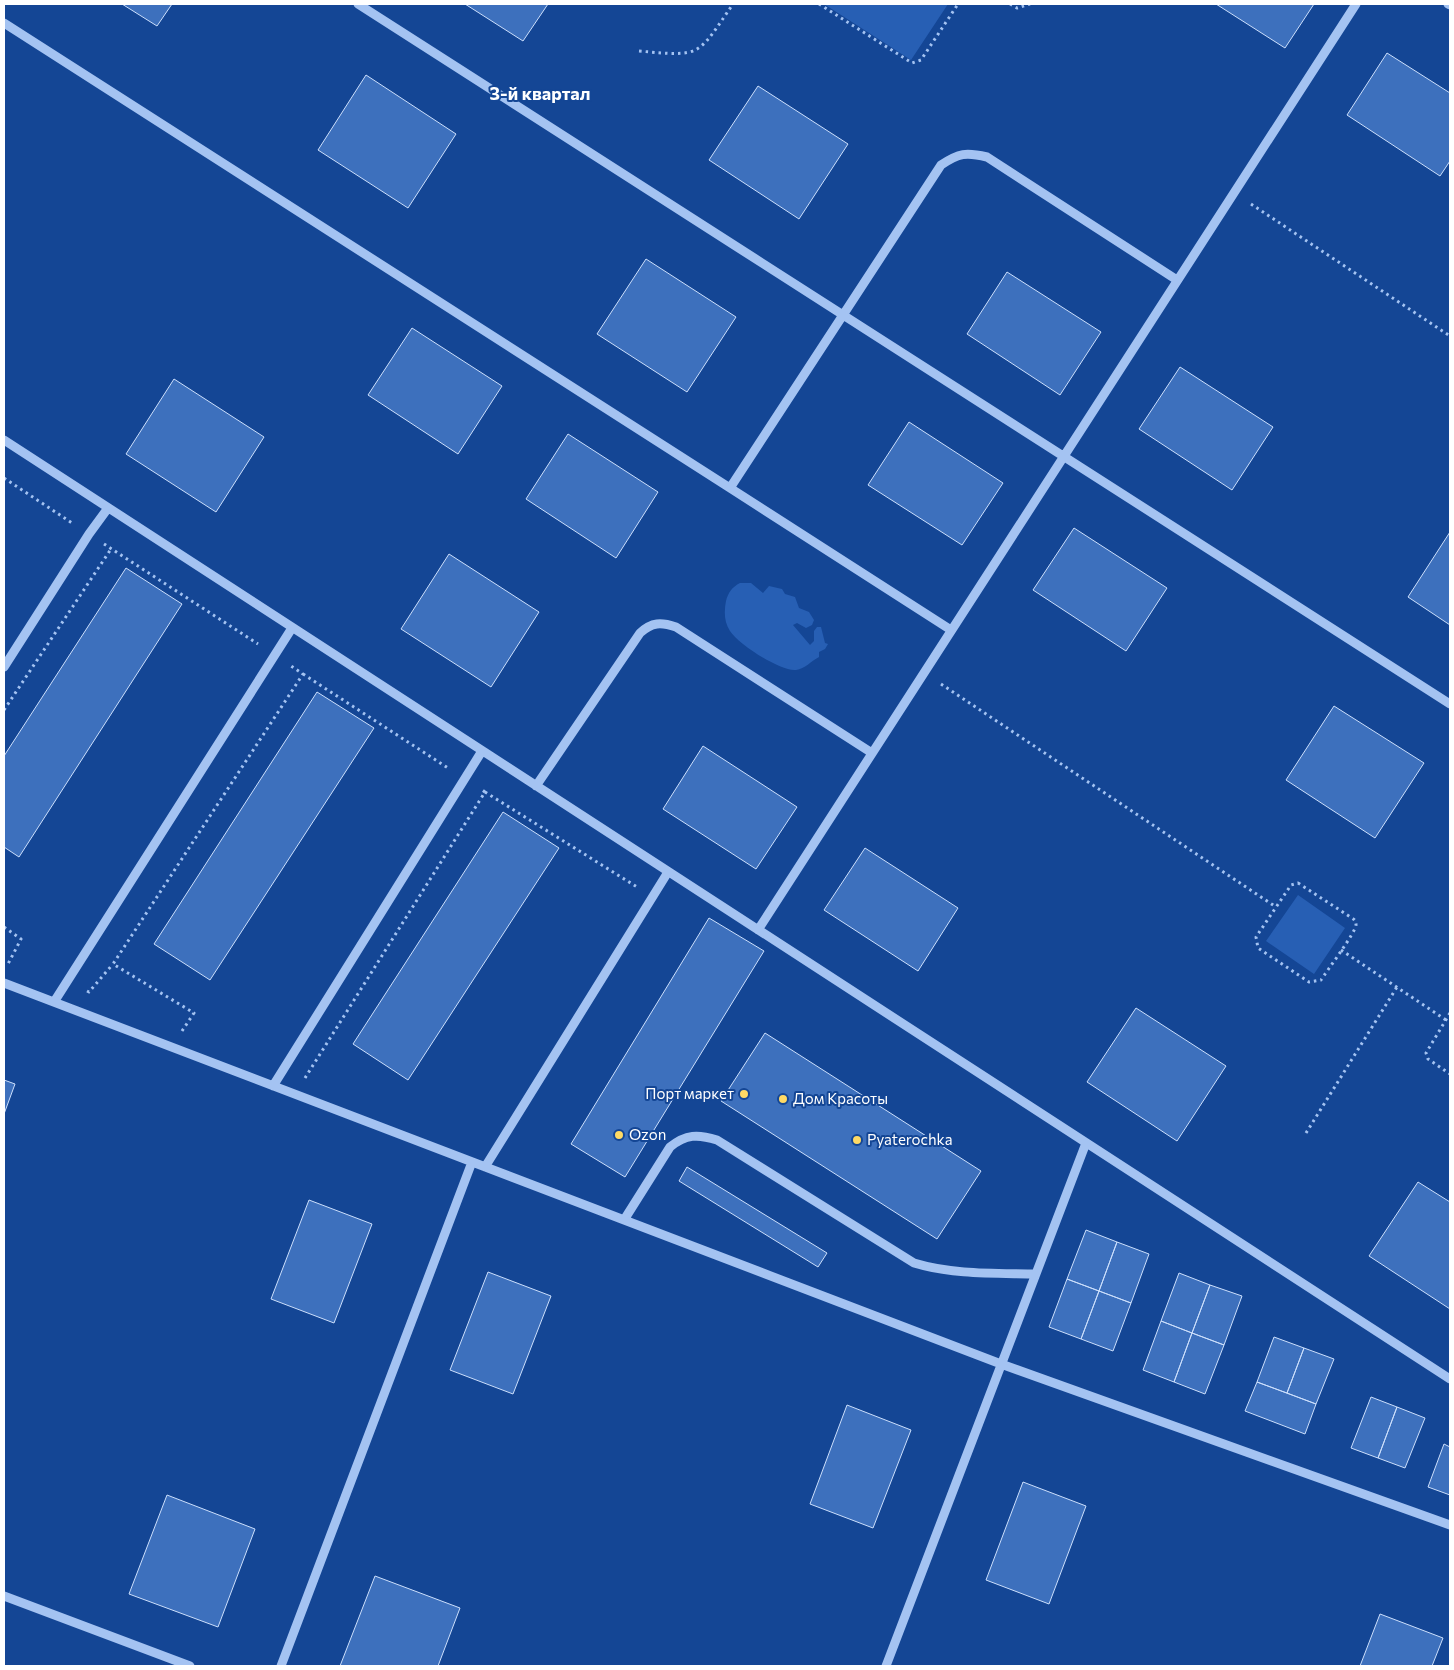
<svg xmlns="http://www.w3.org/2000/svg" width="1454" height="1670" viewBox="0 0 1454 1670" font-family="Commissioner,sans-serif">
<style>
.green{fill:#275fb4}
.building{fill:#3d70bd;stroke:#ccdffc}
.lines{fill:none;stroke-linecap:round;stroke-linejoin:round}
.path{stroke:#a4c3f2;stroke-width:3;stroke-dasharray:2.5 4;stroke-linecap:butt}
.minor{stroke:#a4c3f2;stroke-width:9}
.poi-dot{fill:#ffda65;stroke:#144695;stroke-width:2}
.labels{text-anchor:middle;stroke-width:4;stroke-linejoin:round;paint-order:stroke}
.poi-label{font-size:15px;fill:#fff;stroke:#144695;text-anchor:start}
.quarter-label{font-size:18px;font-weight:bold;fill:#fff;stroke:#144695}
</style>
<rect width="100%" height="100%" fill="#144695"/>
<path class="green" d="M 824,4 L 948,4 L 911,60 Z
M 740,583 L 751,583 L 763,593 L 769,586 L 782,589 L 785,594 L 795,597 L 799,608 L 809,612 L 814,620 L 812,625 L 806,628 L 797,623 L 793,625 L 810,645 L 814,641 L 814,631 L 817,627 L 821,627 L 825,643 L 828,644 L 825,649 L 819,652 L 819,657 C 811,661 805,669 796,670 C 781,672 738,644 730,631 C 724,622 724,611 726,601 C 728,593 732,587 740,583 Z
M 1298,895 L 1345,928 L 1314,974 L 1266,941 Z"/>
<path class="building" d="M 122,4 L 172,4 L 157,26 Z
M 465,4 L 548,4 L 523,41 Z
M 1216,4 L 1314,4 L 1285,48 Z
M 1387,53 L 1450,93 L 1450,161 L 1440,176 L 1347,115 Z
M 366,75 L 456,134 L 408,208 L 318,150 Z
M 758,86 L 848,144 L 799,219 L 709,160 Z
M 646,259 L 736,317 L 687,392 L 597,334 Z
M 1007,272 L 1101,332 L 1060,395 L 967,334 Z
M 412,328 L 502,386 L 458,454 L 368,395 Z
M 1180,367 L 1273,427 L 1232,490 L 1139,429 Z
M 174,379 L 264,437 L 216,512 L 126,454 Z
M 909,422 L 1003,483 L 962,545 L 868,485 Z
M 568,434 L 658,492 L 616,558 L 526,499 Z
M 1074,528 L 1167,588 L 1126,651 L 1033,590 Z
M 1450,532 L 1450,625 L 1408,597 Z
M 449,554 L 539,612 L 491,687 L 401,629 Z
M 126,568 L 182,604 L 19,857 L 4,847 L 4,756 Z
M 317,692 L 374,728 L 210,980 L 154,944 Z
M 1334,706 L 1424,763 L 1375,838 L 1286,780 Z
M 703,746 L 797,807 L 756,869 L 663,809 Z
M 503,812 L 559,848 L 408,1080 L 353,1044 Z
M 865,848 L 958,908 L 918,971 L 824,910 Z
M 709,918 L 764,951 L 625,1177 L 571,1144 Z
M 1136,1008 L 1226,1066 L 1177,1141 L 1087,1082 Z
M 765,1033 L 981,1171 L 937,1239 L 721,1101 Z
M 4,1080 L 15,1084 L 4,1114 Z
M 687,1167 L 827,1253 L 818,1267 L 679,1181 Z
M 1418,1182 L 1450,1202 L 1450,1309 L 1369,1256 Z
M 309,1200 L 372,1224 L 334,1323 L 271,1299 Z
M 1086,1230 L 1117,1242 L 1099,1291 L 1067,1279 Z
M 1117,1242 L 1149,1254 L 1131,1303 L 1099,1291 Z
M 488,1272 L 551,1296 L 513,1394 L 450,1370 Z
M 1179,1273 L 1210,1285 L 1192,1333 L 1161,1321 Z
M 1067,1279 L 1099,1291 L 1081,1339 L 1049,1327 Z
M 1210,1285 L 1242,1296 L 1224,1345 L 1192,1333 Z
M 1099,1291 L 1131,1303 L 1113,1351 L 1081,1339 Z
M 1161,1321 L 1192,1333 L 1174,1382 L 1143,1370 Z
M 1192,1333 L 1224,1345 L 1205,1394 L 1174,1382 Z
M 1274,1337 L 1304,1348 L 1287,1393 L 1257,1382 Z
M 1304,1348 L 1334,1359 L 1316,1404 L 1287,1393 Z
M 1257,1382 L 1316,1404 L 1305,1434 L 1245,1411 Z
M 1371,1397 L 1397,1407 L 1378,1458 L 1351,1448 Z
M 847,1405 L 911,1430 L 873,1528 L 810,1504 Z
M 1397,1407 L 1425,1418 L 1405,1468 L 1378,1458 Z
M 1444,1444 L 1450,1447 L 1450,1495 L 1428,1487 Z
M 1023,1482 L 1086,1506 L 1049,1604 L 986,1580 Z
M 167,1495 L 255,1529 L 218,1627 L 129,1594 Z
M 375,1576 L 460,1608 L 438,1666 L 340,1666 Z
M 1380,1614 L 1443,1638 L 1432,1666 L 1360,1666 Z"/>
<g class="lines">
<path class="path" d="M 819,4 L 912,63 L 921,60 L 958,4
M 1010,4 L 1017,8 L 1030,4
M 639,51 C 703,57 697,56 733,4
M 1251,204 L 1450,336
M 4,478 L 72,523
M 104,544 L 258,644
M 303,674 L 448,768
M 941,684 L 1276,907
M 4,710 L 111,549
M 485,792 L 637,887
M 1298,883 L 1352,918 C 1355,920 1356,921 1356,925 C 1356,932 1326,972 1321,980 L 1309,982 L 1258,948 L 1256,937 L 1291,885 Z
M 4,927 L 21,939 L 8,964
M 1341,950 L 1446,1020
M 87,991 L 89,992 L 113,964
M 1450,1013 L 1426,1053 L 1428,1059 L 1450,1074
M 182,1031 L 194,1013 L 113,964 L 303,674 L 291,666
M 305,1078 L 485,792 L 481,789
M 1306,1133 L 1397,987"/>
<path class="minor" d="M 358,4 L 1450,704
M 1448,4 L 1450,5
M 4,23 L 730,488
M 4,440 L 1450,1379
M 951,630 L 730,488 L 941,165 C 959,153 966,152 987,157 L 1177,280
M 4,667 L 89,534 L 108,508
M 536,786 L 640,633 C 652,622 661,622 676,627 L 872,753
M 758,930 L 1356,4
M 4,983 L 1001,1364 L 1450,1525
M 54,1002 L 292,628
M 273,1086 L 482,751
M 485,1167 L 668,872
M 624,1220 L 670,1147 C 686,1134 698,1134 717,1140 L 914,1263 C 954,1275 995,1273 1036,1274
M 4,1596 L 190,1666
M 281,1666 L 472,1162
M 886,1666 L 1086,1143"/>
</g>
<g class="poi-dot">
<circle cx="744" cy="1094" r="5"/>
<circle cx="783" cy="1099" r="5"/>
<circle cx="619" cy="1135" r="5"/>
<circle cx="857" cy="1140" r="5"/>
</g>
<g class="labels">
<g class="poi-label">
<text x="734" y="1099" text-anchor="end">Порт маркет</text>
<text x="793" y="1104">Дом Красоты</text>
<text x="629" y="1140">Ozon</text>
<text x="867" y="1145">Pyaterochka</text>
</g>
<g class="quarter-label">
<text x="540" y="100">3-й квартал</text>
</g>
</g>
<rect width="1454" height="1670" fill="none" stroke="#ffffff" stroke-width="10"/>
</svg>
